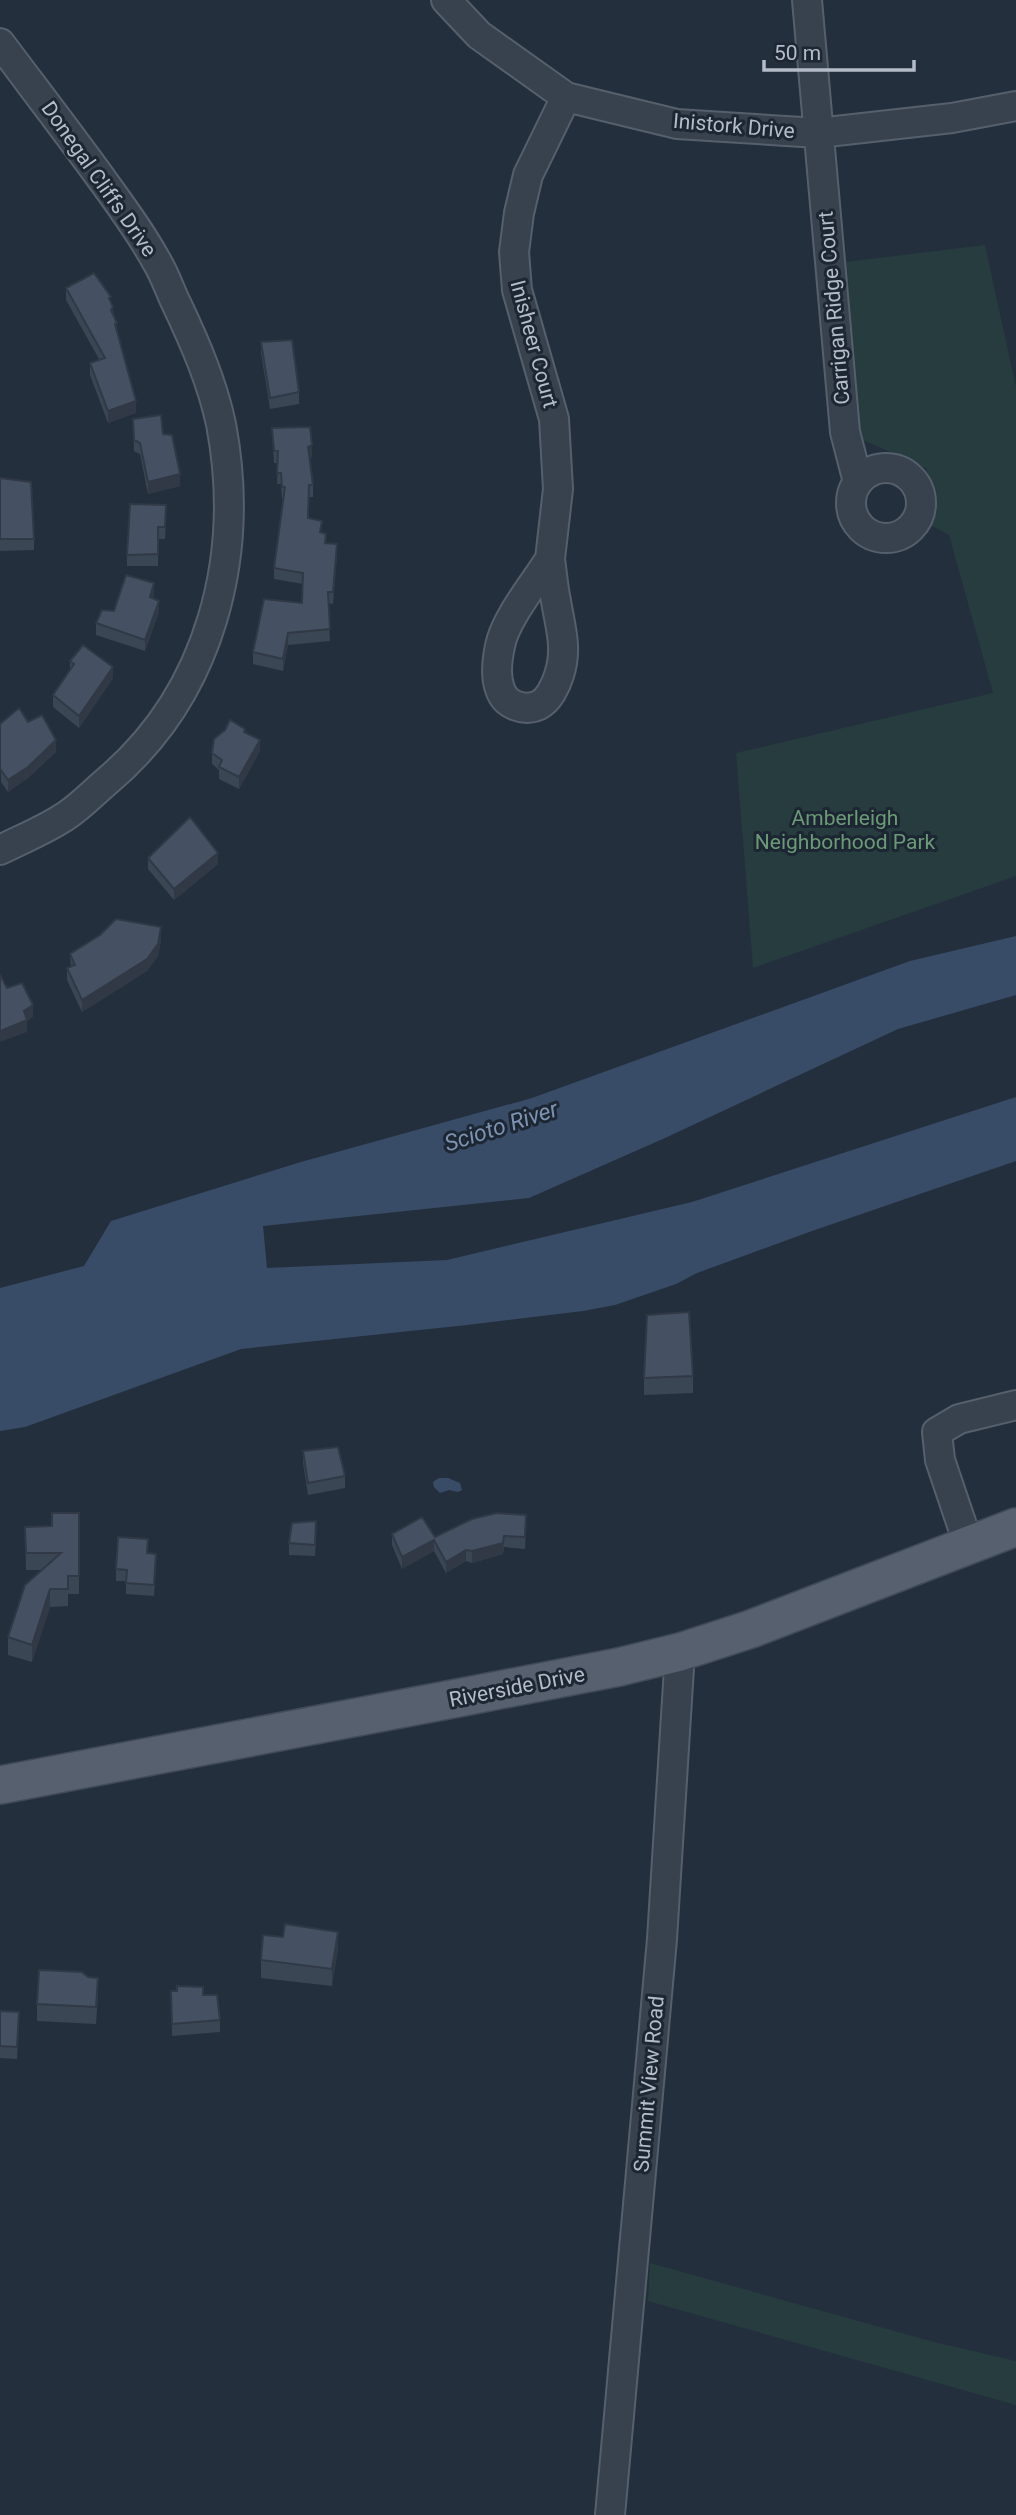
<svg xmlns="http://www.w3.org/2000/svg" width="1016" height="2515" viewBox="0 0 1016 2515" font-family="Roboto,sans-serif">
<style>
.green{fill:#263c3f}
.water{fill:#394c67}
.lines{fill:none;stroke-linecap:round;stroke-linejoin:round}
.minor-casing{stroke:#565f6c;stroke-width:32}
.major-casing{stroke:#414a57;stroke-width:40}
.minor{stroke:#38414e;stroke-width:28}
.major{stroke:#56606e;stroke-width:37}
.wall{fill:#3b4654}
.shaded-wall{fill:#303945}
.building{fill:#455162;stroke:#303945;stroke-width:2}
.labels{text-anchor:middle;stroke-width:6;stroke-linejoin:round;paint-order:stroke}
.street-label{font-size:21px;fill:#b4bcc9;stroke:#1d2633}
.park-label{font-size:21px;fill:#6b9a76;stroke:#1d2633}
.water-label{font-size:23px;font-style:italic;fill:#7c92b1;stroke:#1d2633}
</style>
<rect width="100%" height="100%" fill="#242f3e"/>
<path class="green" d="M 985,245 L 1016,387 L 1016,876 L 753,968 L 736,753 L 993,693 L 949,535 L 932,526 L 932,492 L 926,468 L 845,432 L 829,264 Z
M 650,2263 L 934,2342 L 1016,2361 L 1016,2405 L 648,2301 Z"/>
<path class="water" d="M 1016,936 L 1016,995 L 898,1029 L 665,1138 L 529,1198 L 263,1226 L 267,1268 L 447,1260 L 692,1202 L 1016,1097 L 1016,1161 L 812,1231 L 697,1273 L 676,1284 L 615,1305 L 583,1311 L 467,1325 L 241,1349 L 25,1427 L 0,1431 L 0,1288 L 84,1266 L 111,1221 L 301,1162 L 532,1098 L 910,961 Z
M 439,1478 L 448,1478 L 460,1483 L 462,1490 L 458,1492 L 449,1490 L 440,1493 L 434,1487 L 433,1482 Z"/>
<g class="lines">
<g class="minor-casing">
<path id="minor" d="M 446,0 L 479,35 L 566,97 L 677,124 L 818,133 L 952,118 L 1016,106
M 807,0 L 845,432 L 858,482
M 0,43 C 33,87 66,130 98,174 C 119,203 140,231 157,262 C 165,275 170,291 177,305 C 195,343 212,382 221,424 C 246,556 211,694 106,782 C 92,794 77,810 61,819 C 42,831 20,840 0,850
M851 503a35 35 0 1 1 70 0a35 35 0 1 1-70 0Z
M 550,559 L 558,489 L 554,419 L 517,290 L 514,252 L 519,213 L 528,175 L 566,97
M 550,559 C 552,573 553,587 556,601 C 560,626 568,649 559,675 C 556,685 549,700 539,705 C 524,712 505,705 500,689 C 495,676 497,660 500,646 C 505,619 535,583 550,559 Z
M 969,1546 L 940,1460 L 937,1432 L 959,1419 L 1016,1405
M 610,2515 L 662,1939 L 680,1652"/>
</g>
<g class="major-casing">
<path id="major" d="M 0,1785 L 463,1697 L 619,1667 L 680,1652 L 751,1629 L 1016,1527"/>
</g>
<use href="#minor" class="minor"/>
<use href="#major" class="major"/>
</g>
<path class="wall" d="M 66,288 L 111,302 L 136,413 L 108,423 L 90,375 L 90,363 L 99,359 L 66,300 Z
M 261,342 L 299,392 L 299,404 L 270,409 L 261,353 Z
M 133,419 L 163,434 L 180,486 L 148,494 L 140,454 L 134,451 Z
M 272,428 L 312,457 L 310,458 L 313,485 L 313,497 L 309,497 L 308,519 L 322,533 L 326,543 L 337,556 L 333,604 L 328,603 L 330,641 L 288,645 L 283,671 L 253,664 L 253,652 L 302,603 L 303,584 L 274,579 L 274,568 L 284,499 L 282,499 L 281,484 L 277,484 L 278,463 L 274,463 Z
M 0,478 L 34,539 L 34,550 L 0,551 Z
M 166,517 L 165,539 L 158,539 L 158,566 L 127,566 L 127,555 Z
M 154,594 L 153,598 L 159,612 L 145,651 L 96,635 L 96,623 L 114,611 Z
M 70,661 L 113,678 L 79,728 L 53,707 L 53,695 L 70,670 Z
M 28,722 L 56,752 L 28,778 L 8,792 L 1,782 L 0,724 Z
M 245,732 L 260,751 L 239,789 L 219,779 L 219,770 L 212,764 L 212,753 Z
M 148,858 L 218,864 L 174,900 L 148,869 Z
M 161,939 L 158,956 L 147,971 L 82,1012 L 67,980 L 67,968 L 71,967 L 70,954 Z
M 693,1376 L 693,1393 L 644,1395 L 644,1378 Z
M 303,1451 L 345,1476 L 345,1488 L 308,1495 L 303,1463 Z
M 79,1513 L 79,1594 L 68,1594 L 68,1606 L 50,1607 L 32,1662 L 8,1655 L 8,1637 L 41,1570 L 26,1570 L 25,1527 L 52,1526 Z
M 526,1527 L 525,1549 L 504,1547 L 503,1554 L 472,1563 L 466,1561 L 446,1573 L 434,1551 L 402,1569 L 392,1545 L 392,1534 L 435,1537 Z
M 316,1533 L 315,1556 L 289,1555 L 289,1543 Z
M 148,1553 L 156,1565 L 154,1596 L 126,1594 L 126,1581 L 116,1581 L 116,1569 Z
M 283,1937 L 338,1949 L 332,1986 L 261,1978 L 261,1960 Z
M 88,1977 L 98,1995 L 96,2024 L 37,2021 L 37,2004 Z
M 171,1991 L 203,1995 L 220,2020 L 220,2032 L 172,2036 Z
M 0,2011 L 19,2024 L 17,2059 L 0,2058 Z"/>
<path class="shaded-wall" d="M 136,401 L 136,413 L 108,423 L 108,411 Z
M 312,445 L 312,457 L 308,458 L 308,447 Z
M 180,474 L 180,486 L 148,494 L 148,482 Z
M 337,544 L 337,556 L 333,604 L 333,592 Z
M 154,583 L 154,594 L 150,609 L 150,597 Z
M 159,601 L 159,612 L 145,651 L 145,640 Z
M 288,633 L 288,645 L 283,671 L 283,659 Z
M 113,667 L 113,678 L 79,728 L 79,716 Z
M 56,740 L 56,752 L 28,778 L 8,792 L 8,780 Z
M 260,740 L 260,751 L 239,789 L 239,777 Z
M 218,853 L 218,864 L 174,900 L 174,889 Z
M 161,927 L 161,939 L 158,956 L 147,971 L 82,1012 L 82,1000 Z
M 33,1005 L 33,1017 L 27,1021 L 27,1032 L 0,1042 L 0,1031 Z
M 504,1536 L 503,1554 L 472,1563 L 472,1551 Z
M 434,1540 L 434,1551 L 402,1569 L 402,1557 Z
M 466,1550 L 466,1561 L 446,1573 L 446,1562 Z
M 50,1589 L 50,1607 L 32,1662 L 32,1645 Z
M 338,1932 L 338,1949 L 332,1986 L 332,1969 Z
M 19,2012 L 19,2024 L 17,2059 L 17,2047 Z"/>
<path class="building" d="M 94,273 L 111,297 L 109,298 L 113,307 L 111,310 L 117,323 L 115,324 L 136,401 L 108,411 L 90,363 L 105,358 L 66,288 Z
M 292,340 L 299,392 L 270,398 L 261,342 Z
M 161,415 L 163,434 L 172,435 L 180,474 L 148,482 L 140,443 L 134,440 L 133,419 Z
M 310,427 L 312,445 L 308,447 L 313,485 L 309,485 L 308,518 L 322,521 L 320,532 L 326,534 L 325,543 L 337,544 L 333,592 L 328,592 L 330,629 L 288,633 L 283,659 L 253,652 L 264,599 L 302,603 L 303,573 L 274,568 L 285,487 L 282,487 L 281,473 L 277,473 L 278,451 L 274,451 L 272,428 Z
M 0,478 L 31,482 L 34,539 L 0,539 Z
M 130,504 L 166,505 L 165,527 L 158,527 L 158,554 L 127,555 Z
M 126,575 L 154,583 L 150,597 L 159,601 L 145,640 L 96,623 L 102,610 L 114,611 Z
M 83,645 L 113,667 L 79,716 L 53,695 L 74,664 L 70,661 Z
M 19,708 L 28,722 L 42,715 L 56,740 L 28,767 L 8,780 L 1,770 L 0,771 L 0,724 Z
M 230,720 L 245,729 L 244,732 L 260,740 L 239,777 L 219,767 L 222,760 L 212,753 L 214,739 L 225,730 Z
M 190,817 L 218,853 L 174,889 L 148,858 Z
M 116,919 L 161,927 L 158,944 L 147,959 L 82,1000 L 67,968 L 75,965 L 70,954 L 100,935 Z
M 0,975 L 7,988 L 22,983 L 33,1005 L 24,1011 L 27,1020 L 0,1031 Z
M 689,1312 L 693,1376 L 644,1378 L 647,1315 Z
M 338,1447 L 345,1476 L 308,1483 L 303,1451 Z
M 52,1513 L 79,1513 L 79,1576 L 68,1576 L 68,1589 L 50,1589 L 32,1645 L 8,1637 L 25,1585 L 61,1553 L 26,1553 L 25,1527 L 52,1526 Z
M 497,1513 L 526,1515 L 525,1537 L 504,1536 L 503,1543 L 472,1551 L 466,1550 L 446,1562 L 434,1540 L 402,1557 L 392,1534 L 422,1517 L 435,1537 L 472,1519 Z
M 316,1521 L 315,1545 L 289,1543 L 292,1523 Z
M 118,1537 L 148,1539 L 147,1553 L 156,1554 L 154,1585 L 126,1583 L 127,1570 L 116,1569 Z
M 285,1924 L 338,1932 L 332,1969 L 261,1960 L 263,1935 L 283,1937 Z
M 39,1970 L 82,1972 L 88,1977 L 98,1978 L 96,2007 L 37,2004 Z
M 177,1986 L 203,1987 L 203,1995 L 217,1995 L 220,2020 L 172,2024 L 171,1991 L 177,1991 Z
M 0,2011 L 19,2012 L 17,2047 L 0,2046 Z"/>
<g class="labels">
<g class="street-label">
<text transform="translate(734 126) rotate(5)" y="7">Inistork Drive</text>
<text transform="translate(99 179) rotate(55)" y="7">Donegal Cliffs Drive</text>
<text transform="translate(834 308) rotate(-95)" y="7">Carrigan Ridge Court</text>
<text transform="translate(534 344) rotate(75)" y="7">Inisheer Court</text>
<text transform="translate(517 1687) rotate(-11)" y="7">Riverside Drive</text>
<text transform="translate(649 2084) rotate(-85)" y="7">Summit View Road</text>
</g>
<g class="park-label">
<text x="845" y="825">Amberleigh<tspan x="845" dy="24">Neighborhood Park</tspan></text>
</g>
<g class="water-label">
<text transform="translate(501 1126) rotate(-18)" y="8">Scioto River</text>
</g>
</g>
<path d="M764 60v10h150v-10" fill="none" stroke="#b4bcc9" stroke-width="3.5"/>
<text x="774" y="60" font-size="21" fill="#b4bcc9" stroke="#1d2633" stroke-width="5" paint-order="stroke">50 m</text>
</svg>
